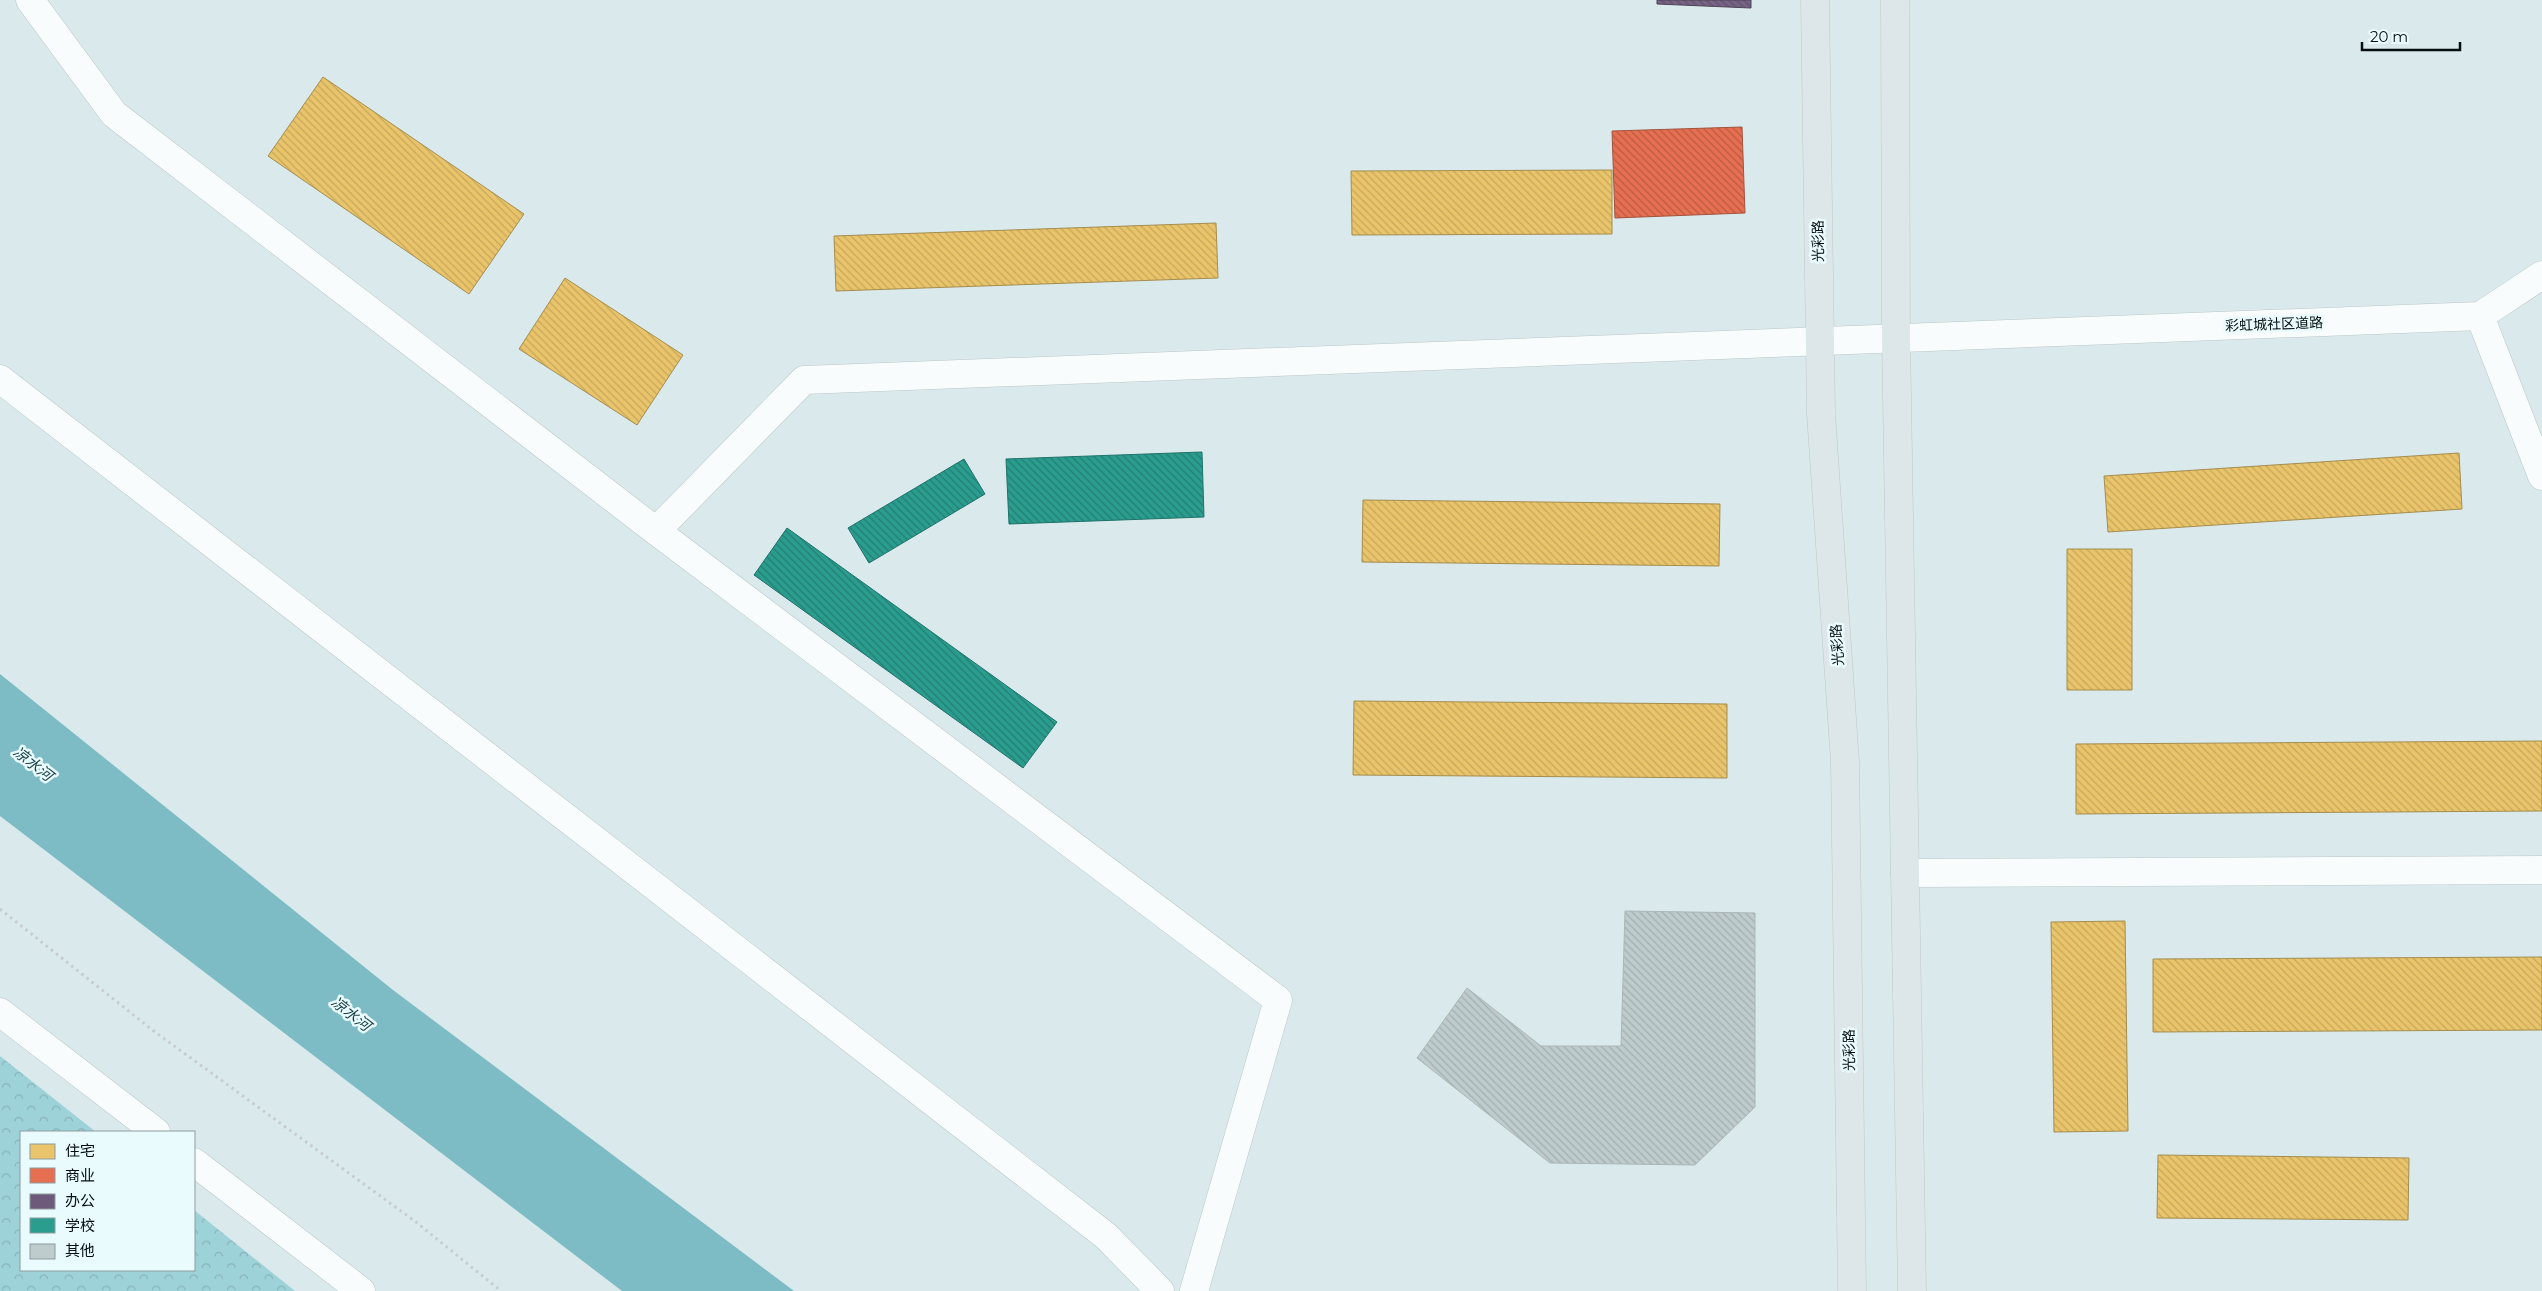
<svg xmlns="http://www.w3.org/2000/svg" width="2542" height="1291" viewBox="0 0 2542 1291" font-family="Montserrat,'Noto Sans SC',sans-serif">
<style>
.forest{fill:url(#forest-crowns)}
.water{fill:#7dbcc4}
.homes{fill:url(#homes-back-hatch);stroke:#a48d4f}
.shops{fill:url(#shops-back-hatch);stroke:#a3523d}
.offices{fill:url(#offices-back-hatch);stroke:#4e425a}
.schools{fill:url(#schools-back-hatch);stroke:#1f7269}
.building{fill:url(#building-back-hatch);stroke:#aab6b8}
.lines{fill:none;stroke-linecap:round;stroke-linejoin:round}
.minor-casing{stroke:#bac6c8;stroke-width:29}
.major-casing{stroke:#bfc7c8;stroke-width:29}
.path{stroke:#c7cccd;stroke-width:3;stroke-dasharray:2.5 4;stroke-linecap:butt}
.minor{stroke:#f9fcfc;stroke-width:28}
.major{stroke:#dde7e9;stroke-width:28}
.labels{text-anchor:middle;stroke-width:5;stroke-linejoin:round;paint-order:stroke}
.street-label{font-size:14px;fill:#040d0f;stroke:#e9fbfd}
.water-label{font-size:15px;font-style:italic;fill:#173e43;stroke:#e9fbfd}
</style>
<defs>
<pattern id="forest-crowns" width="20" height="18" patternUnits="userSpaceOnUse" patternTransform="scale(1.25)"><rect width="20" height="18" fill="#9ed2d9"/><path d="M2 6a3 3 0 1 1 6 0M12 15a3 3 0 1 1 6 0" fill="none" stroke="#86b3b9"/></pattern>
<pattern id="homes-back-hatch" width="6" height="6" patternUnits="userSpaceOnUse" patternTransform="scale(1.25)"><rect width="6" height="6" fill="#e9c46a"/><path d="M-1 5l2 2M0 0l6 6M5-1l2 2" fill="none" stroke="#c6a75b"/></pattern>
<pattern id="shops-back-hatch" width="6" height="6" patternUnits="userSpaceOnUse" patternTransform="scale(1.25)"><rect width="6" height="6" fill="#e76f51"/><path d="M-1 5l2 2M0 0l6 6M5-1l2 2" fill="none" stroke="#b95a42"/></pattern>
<pattern id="offices-back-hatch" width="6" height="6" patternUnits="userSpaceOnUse" patternTransform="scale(1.25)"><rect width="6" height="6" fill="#6d597a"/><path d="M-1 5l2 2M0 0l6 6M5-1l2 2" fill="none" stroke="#7f7089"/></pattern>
<pattern id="schools-back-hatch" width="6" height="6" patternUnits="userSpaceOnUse" patternTransform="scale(1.25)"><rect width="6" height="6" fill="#2a9d8f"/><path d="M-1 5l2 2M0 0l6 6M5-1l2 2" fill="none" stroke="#227e73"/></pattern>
<pattern id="building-back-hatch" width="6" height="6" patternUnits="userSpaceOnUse" patternTransform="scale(1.25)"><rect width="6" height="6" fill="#bfcccd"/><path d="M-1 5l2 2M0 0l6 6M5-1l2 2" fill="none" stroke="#a2aeaf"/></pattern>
</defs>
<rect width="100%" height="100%" fill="#daeaec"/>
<path class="forest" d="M 0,1056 L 96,1132 L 21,1132 L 21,1270 L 194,1270 L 194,1210 L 295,1291 L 0,1291 Z"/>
<path class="water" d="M 0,674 L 393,990 L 794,1291 L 622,1291 L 0,816 Z"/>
<path class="homes" d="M 323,77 L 524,214 L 469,294 L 268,156 Z
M 1612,170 L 1612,234 L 1352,235 L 1351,171 Z
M 1216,223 L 1218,278 L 836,291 L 834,236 Z
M 565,278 L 683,355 L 637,425 L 519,349 Z
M 2459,453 L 2462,509 L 2108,532 L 2104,476 Z
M 1363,500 L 1720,504 L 1719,566 L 1362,562 Z
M 2067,549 L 2132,549 L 2132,690 L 2067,690 Z
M 1354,701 L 1727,704 L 1727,778 L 1353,775 Z
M 2542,741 L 2542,811 L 2076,814 L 2076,744 Z
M 2125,921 L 2128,1131 L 2054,1132 L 2051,922 Z
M 2542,957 L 2542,1030 L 2153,1032 L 2153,959 Z
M 2158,1155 L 2409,1158 L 2408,1220 L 2157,1218 Z"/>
<path class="shops" d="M 1742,127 L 1745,213 L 1615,218 L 1612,131 Z"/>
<path class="offices" d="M 1657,0 L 1751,0 L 1751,8 L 1657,4 Z"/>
<path class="schools" d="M 1202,452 L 1204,517 L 1009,524 L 1006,459 Z
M 964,459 L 985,494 L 869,563 L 848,528 Z
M 787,528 L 1057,722 L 1023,768 L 754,575 Z"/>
<path class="building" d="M 1625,911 L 1755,913 L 1755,1107 L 1695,1165 L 1550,1163 L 1417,1058 L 1467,988 L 1541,1046 L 1621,1046 Z"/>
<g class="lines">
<g class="minor-casing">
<path id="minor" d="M 30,0 L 114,114 L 656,531 L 1278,1000 L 1194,1291
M 2480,316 L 2542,275
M 0,379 L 1106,1236 L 1160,1291
M 656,531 L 804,380 L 2480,316 L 2542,476
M 1905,873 L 2542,870
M 0,1012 L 156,1132
M 194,1162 L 361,1291"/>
</g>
<g class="major-casing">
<path id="major" d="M 1815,0 L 1821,414 L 1845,762 L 1852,1291
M 1895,0 L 1896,338 L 1912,1291"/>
</g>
<path class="path" d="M 0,909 L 155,1032 L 416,1222 L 501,1291"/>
<use href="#minor" class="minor"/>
<use href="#major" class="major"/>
</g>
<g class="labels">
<g class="street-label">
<text transform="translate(1818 241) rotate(-91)" y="5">光彩路</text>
<text transform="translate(2274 324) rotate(-2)" y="5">彩虹城社区道路</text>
<text transform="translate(1837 645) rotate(-94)" y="5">光彩路</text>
<text transform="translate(1849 1050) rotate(-91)" y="5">光彩路</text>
</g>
<g class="water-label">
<text transform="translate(33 764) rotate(38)" y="5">凉水河</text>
<text transform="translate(351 1014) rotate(38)" y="5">凉水河</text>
</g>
</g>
<rect x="20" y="1131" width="175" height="140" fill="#e9fbfd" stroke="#8d9c9e"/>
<rect x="30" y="1144" width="25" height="15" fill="#e9c46a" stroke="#8d9c9e"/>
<text x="65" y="1156" font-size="15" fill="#040d0f">住宅</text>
<rect x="30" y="1168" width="25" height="15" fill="#e76f51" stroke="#8d9c9e"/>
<text x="65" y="1181" font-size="15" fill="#040d0f">商业</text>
<rect x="30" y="1194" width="25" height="15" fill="#6d597a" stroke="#8d9c9e"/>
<text x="65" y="1206" font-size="15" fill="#040d0f">办公</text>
<rect x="30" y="1218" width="25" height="15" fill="#2a9d8f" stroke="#8d9c9e"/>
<text x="65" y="1231" font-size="15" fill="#040d0f">学校</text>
<rect x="30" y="1244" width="25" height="15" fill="#bfcccd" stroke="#8d9c9e"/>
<text x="65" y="1256" font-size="15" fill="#040d0f">其他</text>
<path d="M2362 42v8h98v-8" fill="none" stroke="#040d0f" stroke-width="2.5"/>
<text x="2370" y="42" font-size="15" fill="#040d0f" stroke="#e9fbfd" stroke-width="4" paint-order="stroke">20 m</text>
</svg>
